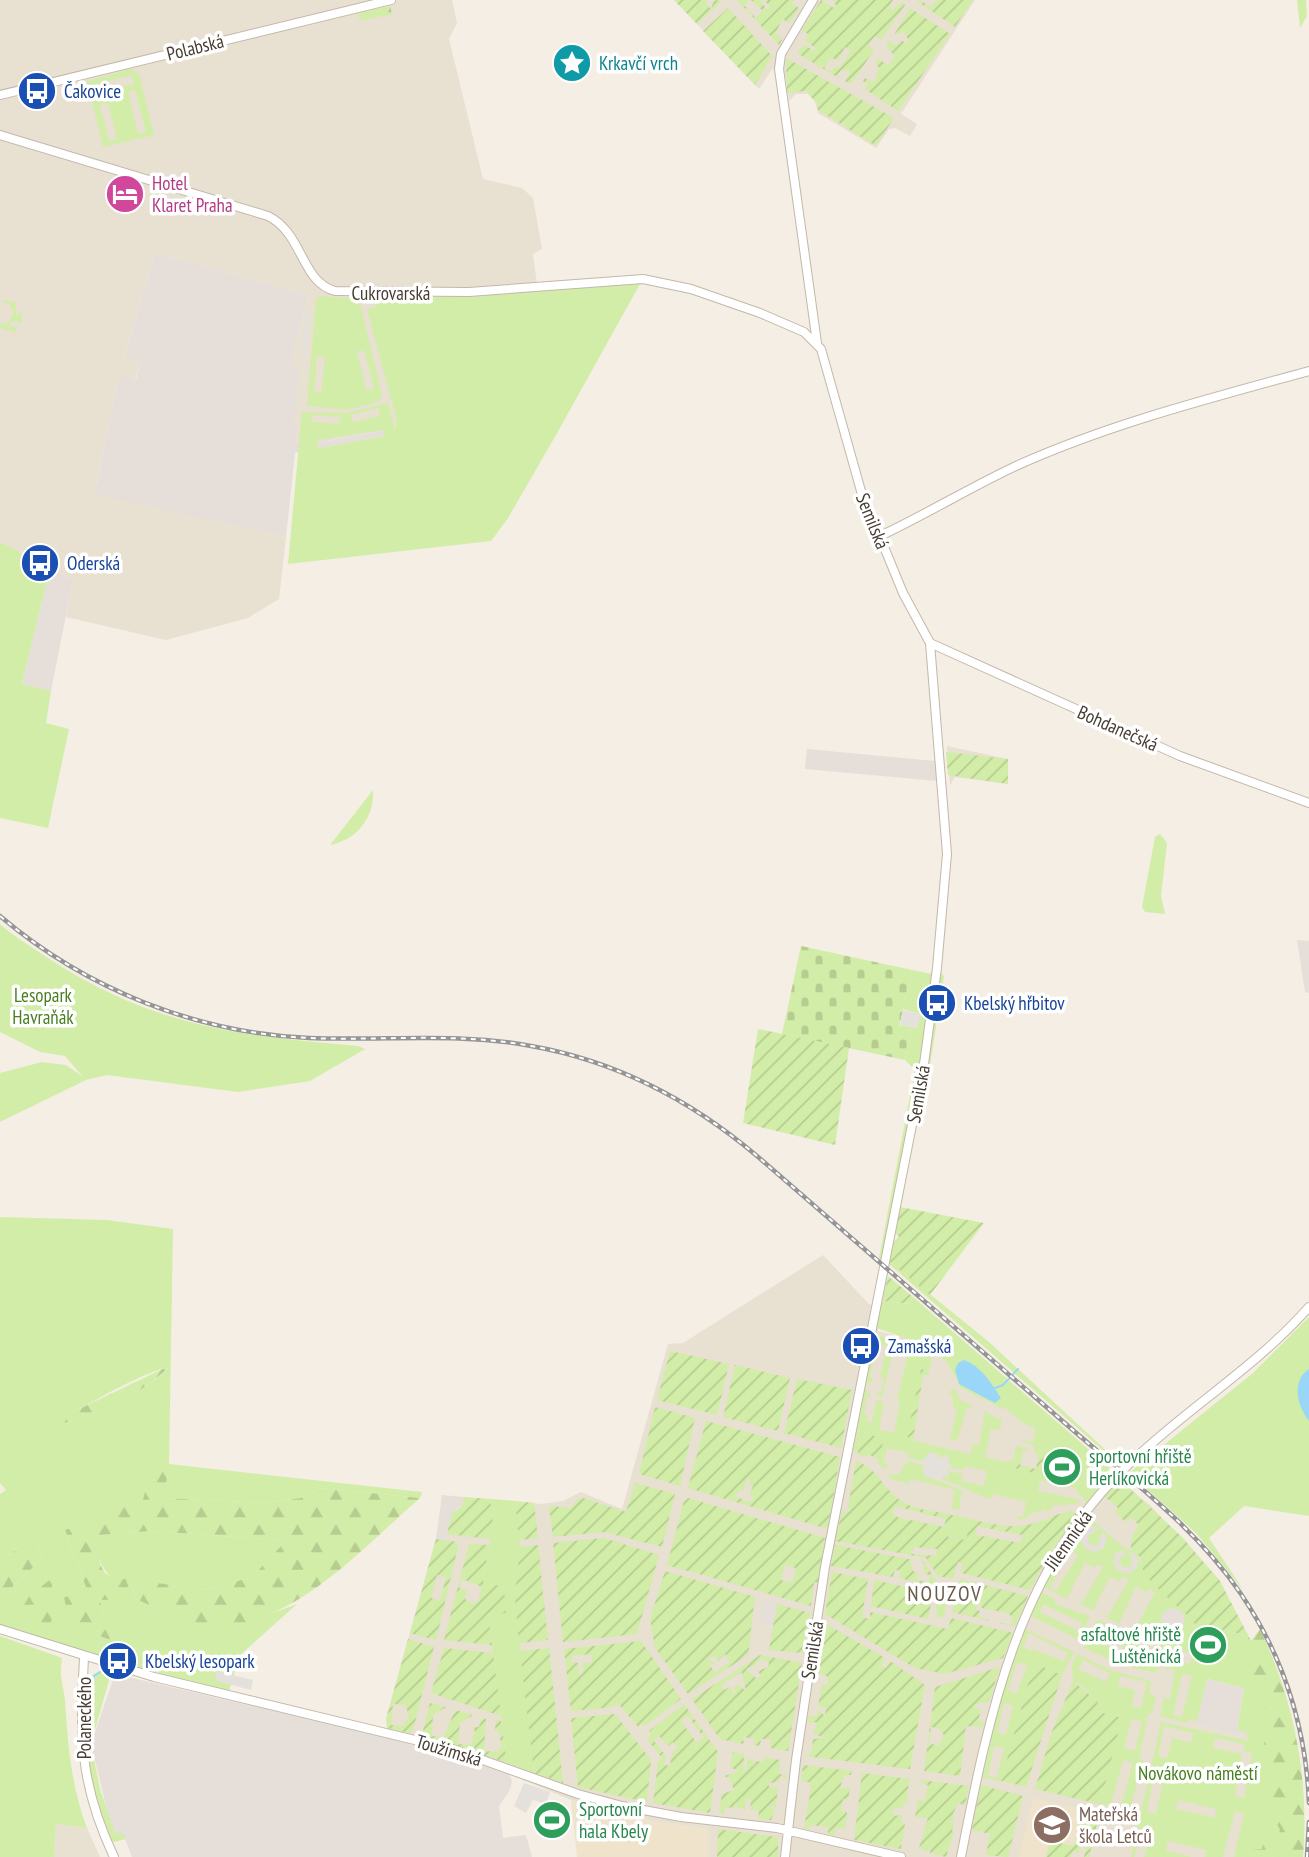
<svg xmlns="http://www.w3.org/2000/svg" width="1309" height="1857" viewBox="0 0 1309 1857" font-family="'PT Sans Narrow',sans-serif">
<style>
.residential{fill:#e8e0d1}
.industrial{fill:#e6dfd9}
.education{fill:#efe3cc}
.green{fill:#d2eda8;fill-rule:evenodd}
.forest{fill:url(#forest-firs)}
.cemetery{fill:url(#cemetery-stones)}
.garden{fill:url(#garden-furrows);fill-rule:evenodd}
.parking{fill:#e4e1dd}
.water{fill:#99d6f8}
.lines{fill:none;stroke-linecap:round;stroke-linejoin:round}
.stream{stroke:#99d6f8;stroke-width:2}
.tertiary-casing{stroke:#c3b8a9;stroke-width:10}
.tertiary{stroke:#fff;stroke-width:8}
.rail-casing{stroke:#959595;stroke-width:4.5}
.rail{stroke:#fff;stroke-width:2;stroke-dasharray:5;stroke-linecap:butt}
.labels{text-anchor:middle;stroke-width:7;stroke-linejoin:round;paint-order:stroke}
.street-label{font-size:19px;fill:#473e33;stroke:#fff}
.culture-label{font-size:19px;fill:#0d838f;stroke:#fff;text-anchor:start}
.transit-label{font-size:19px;fill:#164399;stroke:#fff;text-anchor:start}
.hotel-label{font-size:19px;fill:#b23c85;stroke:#fff;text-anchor:start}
.park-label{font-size:19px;fill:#497e21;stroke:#fff}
.leisure-label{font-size:19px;fill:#27864d;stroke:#fff;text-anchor:start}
.education-label{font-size:19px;fill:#785e54;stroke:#fff;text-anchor:start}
.neighbourhood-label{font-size:21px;letter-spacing:2px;fill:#6b5b49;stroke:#fff}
</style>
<defs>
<pattern id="forest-firs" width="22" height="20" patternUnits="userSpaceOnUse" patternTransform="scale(1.75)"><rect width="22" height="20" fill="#d2eda8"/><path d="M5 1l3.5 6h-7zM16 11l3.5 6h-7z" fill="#b6cc91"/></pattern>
<pattern id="cemetery-stones" width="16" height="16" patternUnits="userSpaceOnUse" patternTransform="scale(1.75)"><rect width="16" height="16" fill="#d2eda8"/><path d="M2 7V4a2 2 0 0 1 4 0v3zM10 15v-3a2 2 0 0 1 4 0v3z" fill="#b6cc91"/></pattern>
<pattern id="garden-furrows" width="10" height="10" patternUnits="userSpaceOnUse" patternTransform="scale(1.75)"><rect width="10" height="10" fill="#d2eda8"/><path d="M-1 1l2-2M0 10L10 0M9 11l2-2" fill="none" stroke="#b6cc91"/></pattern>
</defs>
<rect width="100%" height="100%" fill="#f4eee4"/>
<path class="residential" d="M 0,0 L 452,0 L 457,23 L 449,39 L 483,179 L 522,188 L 533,198 L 542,249 L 533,254 L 538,291 L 376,298 L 376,307 L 368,309 L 396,418 L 395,428 L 326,441 L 296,443 L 298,424 L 294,422 L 290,364 L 309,295 L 155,253 L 124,357 L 140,362 L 135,381 L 119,376 L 94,493 L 286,537 L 279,599 L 248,618 L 166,640 L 66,617 L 73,580 L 0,542 Z
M 674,0 L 975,0 L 901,114 L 917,124 L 912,133 L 910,136 L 895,128 L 889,129 L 876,148 L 818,113 L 815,102 L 808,94 L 796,94 L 789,101 L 786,78 L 772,69 L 759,89 Z
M 947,746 L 1008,759 L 1008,784 L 955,777 L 950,785 Z
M 823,1255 L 869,1304 L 879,1308 L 878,1331 L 916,1340 L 931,1347 L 948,1364 L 960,1387 L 1004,1406 L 1024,1424 L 1036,1428 L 1149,1504 L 1220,1581 L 1196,1724 L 1248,1737 L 1253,1753 L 1244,1799 L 1235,1796 L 1247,1813 L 1237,1857 L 708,1857 L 708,1829 L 657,1822 L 571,1800 L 509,1774 L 390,1739 L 386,1719 L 436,1539 L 446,1540 L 451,1517 L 462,1506 L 464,1497 L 542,1504 L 563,1501 L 581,1492 L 622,1509 L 668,1344 L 683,1343 Z
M 56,1824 L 87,1828 L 100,1857 L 54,1857 Z"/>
<path class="industrial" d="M 155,253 L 309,295 L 290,364 L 300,369 L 294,422 L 298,424 L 296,443 L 326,439 L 327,441 L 395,428 L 395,434 L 295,453 L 286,537 L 94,494 L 119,376 L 136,380 L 140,362 L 124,358 Z
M 50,568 L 73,580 L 51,691 L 22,684 Z
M 807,749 L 935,761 L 937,781 L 805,769 Z
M 1297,940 L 1309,941 L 1309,993 L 1305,992 Z
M 442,1495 L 464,1497 L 462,1506 L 455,1510 L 451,1517 L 446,1540 L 436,1539 Z
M1081 1539a13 13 0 1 1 26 0a13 13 0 1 1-26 0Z
M1113 1561a13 13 0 1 1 26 0a13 13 0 1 1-26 0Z
M 763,1600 L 777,1604 L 776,1625 L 759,1623 Z
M1160 1620a13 13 0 1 1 26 0a13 13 0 1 1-26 0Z
M 115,1674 L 401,1741 L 509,1774 L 512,1781 L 510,1790 L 499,1806 L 503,1838 L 526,1835 L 532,1857 L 132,1857 L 123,1834 L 115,1833 L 108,1814 L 91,1744 Z
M 1206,1679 L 1244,1688 L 1237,1730 L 1247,1732 L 1248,1737 L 1195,1724 Z"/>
<path class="education" d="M 1033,1798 L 1082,1809 L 1074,1846 L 1046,1857 L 1019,1857 Z
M 571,1800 L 657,1822 L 708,1829 L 708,1857 L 577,1857 Z"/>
<path class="green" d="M 1297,0 L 1306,0 L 1307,16 L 1300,28 Z
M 131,69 L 139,74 L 154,135 L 103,147 L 87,81 ZM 132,75 L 134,84 L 98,92 L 97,84 ZM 135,90 L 146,132 L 138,134 L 129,96 L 129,91 ZM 108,103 L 117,139 L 109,141 L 100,105 Z
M 627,283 L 640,284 L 556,435 L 508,518 L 491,541 L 288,564 L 302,412 L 347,413 L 388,403 L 395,430 L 396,418 L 367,309 L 376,307 L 375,298 L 492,295 ZM 378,408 L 380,416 L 353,422 L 351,415 ZM 312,415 L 340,417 L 339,424 L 312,422 ZM 384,430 L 385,436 L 319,448 L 317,440 Z
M 320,296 L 359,299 L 382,395 L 378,402 L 347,410 L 307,406 L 316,299 ZM 364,350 L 374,388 L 366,390 L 357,352 ZM 317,356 L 325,357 L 321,393 L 314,392 Z
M 0,299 L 16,303 L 16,317 L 21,310 L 22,323 L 13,321 L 8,325 L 17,328 L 16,332 L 0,328 L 0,324 L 8,323 L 14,314 L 10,305 Z
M 0,542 L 50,568 L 22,684 L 51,691 L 46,723 L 69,729 L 48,828 L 0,818 Z
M 373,790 C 374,818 358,839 330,845 Z
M 1160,834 L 1167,843 L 1161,896 L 1165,914 L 1145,912 L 1142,907 L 1155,837 Z
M 0,924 C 14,937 32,947 48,958 C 151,1026 239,1036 358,1046 L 365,1049 L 310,1081 L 238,1092 L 107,1075 L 86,1080 L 0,1122 L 0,1073 L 42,1062 L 66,1065 L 83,1077 L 65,1056 L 40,1052 L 0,1032 Z
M 937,968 L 944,976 L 930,1065 L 924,1064 Z
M 912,970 L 932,974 L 917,1093 L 884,1263 L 879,1258 L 915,1070 L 905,1060 L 911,1030 L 899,1028 L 900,1025 L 917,1028 L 920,1014 L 903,1009 Z
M 0,1217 L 107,1220 L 173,1229 L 169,1464 L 422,1492 L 420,1498 L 320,1488 L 301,1498 L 264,1503 L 163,1498 L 151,1468 L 144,1500 L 65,1530 L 86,1587 L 94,1634 L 109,1640 L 100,1599 L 132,1598 C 115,1582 88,1561 101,1535 L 151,1531 L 282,1540 L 281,1546 L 252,1577 L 206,1590 L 130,1580 L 136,1599 C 202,1630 230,1630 297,1604 L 239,1656 L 229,1692 L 155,1675 L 0,1625 L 0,1602 L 3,1604 L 13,1586 L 43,1558 L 34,1537 L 0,1561 L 0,1494 L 6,1490 L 0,1483 ZM 170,1366 C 143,1396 76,1425 36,1428 C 48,1417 62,1418 75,1411 C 106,1395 136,1376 170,1366 Z
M 889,1261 L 989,1342 L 1112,1456 L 1123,1459 L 1123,1463 L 1120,1465 L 888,1263 Z
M 913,1297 L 1110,1468 L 1106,1472 L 1113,1478 L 1087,1505 L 1082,1496 L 1077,1494 L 1077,1489 L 1062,1483 L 1040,1481 L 1038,1491 L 1078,1499 L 1080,1503 L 1059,1506 L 1057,1503 L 1047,1512 L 1046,1509 L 1028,1515 L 1028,1518 L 1018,1520 L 1018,1516 L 1023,1517 L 1026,1502 L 993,1494 L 992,1499 C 972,1495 962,1484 942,1480 L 943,1476 L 948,1476 L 949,1472 L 945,1470 L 962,1474 L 962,1481 L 984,1486 L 987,1471 L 966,1466 L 964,1470 L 951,1468 L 951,1463 L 947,1462 L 948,1456 L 944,1455 L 943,1459 L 930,1452 L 923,1461 L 908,1458 L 909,1453 L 887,1448 L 883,1463 L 888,1464 L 886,1469 L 878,1464 L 884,1438 L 861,1433 L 858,1454 L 854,1452 L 861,1392 L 866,1389 L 871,1396 L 867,1396 L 864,1414 L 868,1415 L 867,1421 L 872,1422 L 876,1400 L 884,1402 L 879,1430 L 894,1433 L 900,1401 L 897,1400 L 909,1350 L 903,1348 L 904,1343 L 918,1347 L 916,1351 L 932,1359 L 929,1371 L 921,1369 L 910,1440 L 970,1454 L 973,1444 L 979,1445 L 985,1411 L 998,1419 L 1002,1418 L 1000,1430 L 991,1428 L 985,1457 L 1006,1462 L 1013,1460 L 1016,1446 L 1027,1448 L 1027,1452 L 1018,1450 L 1014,1468 L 1041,1474 L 1045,1456 L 1035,1454 L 1034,1446 L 1019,1439 L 1033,1442 L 1035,1428 L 1024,1424 L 1004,1407 L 1002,1409 L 960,1387 L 948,1364 L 931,1347 L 874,1327 L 880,1301 L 909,1304 Z
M 1309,1317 L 1309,1516 L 1244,1506 L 1209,1538 L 1244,1591 L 1196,1533 L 1129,1473 L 1253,1373 Z
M 879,1336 L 900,1341 L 899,1347 L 894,1346 L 882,1397 L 876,1392 L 881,1392 L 884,1378 L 880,1377 L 887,1345 L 876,1346 L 870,1377 L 873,1381 L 869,1384 L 865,1382 L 874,1352 L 872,1339 Z
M 954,1388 L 960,1400 L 974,1407 L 967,1408 L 957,1441 L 950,1439 L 957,1409 L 953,1408 L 953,1397 L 949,1392 Z
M 908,1461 L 922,1465 L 924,1476 L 961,1490 L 964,1496 L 960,1496 L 960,1510 L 951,1508 L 955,1490 L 910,1479 L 909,1484 L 891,1479 L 887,1474 L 899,1474 Z
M 490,1499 L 515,1501 L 520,1547 L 515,1596 L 534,1773 L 507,1763 L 488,1612 L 506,1613 L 504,1587 L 483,1582 L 493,1524 Z
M 953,1515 L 971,1519 L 966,1540 L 948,1536 Z
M 1084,1519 L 1092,1520 L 1122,1546 L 1137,1552 L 1140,1563 L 1195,1624 L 1241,1634 L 1251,1641 L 1260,1629 C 1294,1702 1309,1776 1303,1857 L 1234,1857 L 1244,1814 L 1235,1811 L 1223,1857 L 1205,1857 L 1207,1850 L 1168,1841 L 1166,1851 L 1192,1857 L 1144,1857 L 1153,1828 L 1144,1826 L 1134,1857 L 1131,1857 L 1161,1722 L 1248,1741 L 1246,1732 L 1237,1730 L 1244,1688 L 1207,1679 L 1197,1721 L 1188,1719 L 1187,1723 L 1160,1716 L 1164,1698 L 1170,1699 L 1175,1670 L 1158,1666 L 1156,1672 L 1152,1672 L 1122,1665 L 1084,1648 L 1090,1629 L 1098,1620 L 1132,1635 L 1155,1592 L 1148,1589 L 1146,1593 L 1136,1586 L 1119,1624 L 1100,1614 L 1108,1616 L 1129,1580 L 1123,1576 L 1119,1581 L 1110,1577 L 1093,1610 L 1075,1602 L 1082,1603 L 1103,1567 L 1097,1564 L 1094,1568 L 1085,1562 L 1067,1599 L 1041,1585 ZM 1092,1526 L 1100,1528 L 1088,1536 L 1089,1544 L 1097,1546 L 1103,1531 L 1107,1538 L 1103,1549 L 1094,1552 L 1086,1549 L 1081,1541 L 1085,1530 ZM 1124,1549 L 1125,1554 L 1118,1560 L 1123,1568 L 1132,1566 L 1130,1549 L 1138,1559 L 1137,1568 L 1128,1574 L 1117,1570 L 1113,1561 L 1115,1554 ZM 1071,1551 L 1078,1555 L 1056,1591 L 1050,1587 ZM 1170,1608 L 1180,1610 L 1185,1618 L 1183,1627 L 1175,1633 L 1162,1626 L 1165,1622 L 1160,1622 L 1162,1613 ZM 1097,1630 L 1124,1643 L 1121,1652 L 1093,1639 ZM 1140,1641 L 1145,1642 L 1146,1650 L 1150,1644 L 1192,1653 L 1190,1664 L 1153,1656 L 1151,1663 L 1130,1655 L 1132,1647 L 1138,1648 ZM 1182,1674 L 1192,1676 L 1182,1717 L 1173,1715 ZM 1164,1726 L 1193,1733 L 1191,1743 L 1172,1738 L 1167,1758 L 1158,1756 ZM 1215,1738 L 1244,1744 L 1243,1751 L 1252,1753 L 1244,1798 L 1235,1796 L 1242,1754 L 1213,1748 ZM 1155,1767 L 1165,1770 L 1156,1814 L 1147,1812 ZM 1178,1800 L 1216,1809 L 1215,1818 L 1176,1809 Z
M 944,1586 L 949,1594 L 944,1616 L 937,1618 L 936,1604 Z
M 1041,1592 L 1055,1599 L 1055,1604 L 1090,1616 L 1079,1640 L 1031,1616 ZM 1043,1604 L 1082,1623 L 1079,1631 L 1040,1612 Z
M 1025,1629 L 1074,1652 L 1062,1675 L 1034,1664 L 1001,1781 L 983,1778 L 998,1707 ZM 1029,1633 L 1068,1653 L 1064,1661 L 1033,1649 L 1031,1651 L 1023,1647 ZM 1017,1662 L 1027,1665 L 1017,1694 L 1008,1690 ZM 1004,1703 L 1013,1706 L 1006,1735 L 997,1733 ZM 994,1746 L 1004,1748 L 997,1778 L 988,1776 Z
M 0,1636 L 62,1658 C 59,1679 63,1682 65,1700 C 68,1745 71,1786 87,1828 L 56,1824 L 54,1857 L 0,1857 Z
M 1077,1654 L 1113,1671 L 1151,1681 L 1149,1693 L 1156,1696 L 1152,1713 L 1148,1714 L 1139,1758 L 1143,1760 L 1130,1810 L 1100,1804 L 1122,1718 L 1095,1710 L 1098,1702 L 1081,1685 L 1073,1681 L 1072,1665 ZM 1083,1660 L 1110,1673 L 1106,1682 L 1078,1669 ZM 1120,1676 L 1147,1682 L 1141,1708 L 1132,1706 L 1135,1690 L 1118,1686 ZM 1131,1719 L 1142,1721 L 1135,1751 L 1124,1748 ZM 1123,1760 L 1133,1763 L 1121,1806 L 1111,1804 Z
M 100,1671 L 111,1673 L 91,1744 L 100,1789 L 115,1833 L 123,1833 L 126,1839 L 114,1842 C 106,1836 104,1823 100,1813 C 86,1768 81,1724 89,1677 Z"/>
<path class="forest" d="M 390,6 L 392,14 L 360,21 L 358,13 Z
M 27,1292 L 35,1297 L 35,1310 L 32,1312 L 23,1307 Z
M 171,1365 C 135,1401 85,1421 35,1429 L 47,1419 L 73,1412 Z
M 151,1468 L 168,1470 L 164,1498 L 264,1503 L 301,1498 L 320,1488 L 420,1498 C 363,1547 297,1624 217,1626 C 196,1626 155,1608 136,1599 L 130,1579 L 206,1590 L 252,1577 L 281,1546 L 282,1540 L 151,1531 L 101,1535 C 97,1544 97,1569 108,1575 C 112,1578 121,1578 126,1579 L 132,1599 L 100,1600 L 110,1640 L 94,1634 L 71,1634 L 64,1597 L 85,1595 L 86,1587 L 65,1530 L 143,1500 Z
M 34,1537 L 43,1558 L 13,1586 L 3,1604 L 0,1602 L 0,1561 Z
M 51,1579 L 56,1609 L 49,1627 L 18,1615 L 30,1595 Z
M 1260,1629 C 1294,1702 1309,1776 1303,1857 L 1246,1857 L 1249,1850 L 1262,1849 L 1266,1832 L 1276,1841 L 1280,1830 C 1270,1808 1257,1793 1272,1770 L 1261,1751 L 1269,1730 L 1268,1716 L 1245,1652 Z"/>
<path class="cemetery" d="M 801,946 L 912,970 L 899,1027 L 911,1030 L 905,1060 L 782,1034 Z"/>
<path class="garden" d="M 674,0 L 708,0 L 705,3 L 711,9 L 714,0 L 722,1 L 697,24 Z
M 737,0 L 749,0 L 744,5 L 756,18 L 763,11 L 751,0 L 760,0 L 767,10 L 771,7 L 764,0 L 794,0 L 792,4 L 799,8 L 790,23 L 782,19 L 776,33 L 782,40 L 779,45 Z
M 821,0 L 834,8 L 836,5 L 832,0 L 893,0 L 889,7 L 892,10 L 902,2 L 905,5 L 881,40 L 875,36 L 868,46 L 874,50 L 851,84 L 845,81 L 850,73 L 847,70 L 841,70 L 837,77 L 797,53 L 804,45 L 814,51 L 816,48 L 806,42 L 808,34 L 802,30 ZM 845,47 L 851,50 L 840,68 L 837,66 L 830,71 L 824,68 L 831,57 L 838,61 Z
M 920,0 L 931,7 L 937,0 L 973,0 L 955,27 L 917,1 Z
M 728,8 L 772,56 L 755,85 L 703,31 Z
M 910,8 L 950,34 L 898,111 L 865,89 L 868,84 L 863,81 L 865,78 L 872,82 L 878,76 L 876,74 L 880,68 L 875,64 L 878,59 L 889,65 L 895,56 L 886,46 L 889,41 L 897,46 L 901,40 L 907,44 L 909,41 L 904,32 L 894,35 Z
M 786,58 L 894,118 L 876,146 L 818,110 L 816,102 L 806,91 L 787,93 Z
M 946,752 L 1008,759 L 1008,784 L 948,775 Z
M 758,1029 L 849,1048 L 835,1145 L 743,1123 Z
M 900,1207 L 984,1223 L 930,1295 L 889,1261 L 892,1244 L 899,1237 L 895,1232 Z
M 888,1276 L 913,1297 L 909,1304 L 882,1301 Z
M 670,1351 L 729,1364 L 717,1415 L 657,1400 Z
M 735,1365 L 790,1378 L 778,1431 L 723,1417 Z
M 921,1369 L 929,1371 L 928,1375 L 923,1375 L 913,1441 L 907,1436 Z
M 797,1379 L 852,1390 L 841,1448 L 784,1433 Z
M 655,1407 L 695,1418 L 680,1486 L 639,1474 Z
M 706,1421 L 840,1457 L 828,1529 L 688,1488 ZM 747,1479 L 750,1480 L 746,1494 L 749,1485 L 753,1486 L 749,1495 L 754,1497 L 751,1502 L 735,1497 L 739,1490 L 743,1491 Z
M 861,1433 L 884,1438 L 879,1460 L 868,1454 L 866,1457 L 858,1454 Z
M 1018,1450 L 1023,1451 L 1020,1465 L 1036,1469 L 1039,1455 L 1045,1456 L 1041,1475 L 1014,1468 Z
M 856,1461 C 879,1470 879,1483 896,1497 C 910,1510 934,1511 953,1515 L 948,1537 L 966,1540 L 971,1519 C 994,1525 1016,1530 1039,1522 C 1050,1518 1059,1513 1071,1511 L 1077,1514 L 1046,1560 L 1030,1590 L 961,1573 L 963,1564 L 958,1562 L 953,1579 L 938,1576 L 926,1558 L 835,1541 L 842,1512 L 850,1511 L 848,1507 ZM 895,1506 L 946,1519 L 944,1527 L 900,1518 L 893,1515 ZM 977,1526 L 1023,1535 L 1021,1543 L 976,1535 ZM 914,1547 L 937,1549 L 936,1556 L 912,1554 Z
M 1120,1479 L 1182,1537 L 1220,1581 L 1251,1641 L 1241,1634 L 1195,1624 C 1183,1607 1136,1578 1141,1558 L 1131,1548 L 1132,1536 L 1139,1525 L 1130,1517 L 1126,1522 L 1115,1513 L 1118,1508 L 1104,1496 Z
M 635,1483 L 675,1494 L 662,1547 L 604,1532 L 553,1537 L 549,1506 L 571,1508 L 580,1497 L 579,1500 L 583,1498 L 626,1512 Z
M 464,1497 L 490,1499 L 493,1524 L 490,1539 L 447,1534 L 452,1513 L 462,1506 Z
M 688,1498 L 825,1538 L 818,1583 L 814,1582 L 811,1606 L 667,1565 L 684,1501 ZM 785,1565 L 796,1568 L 792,1583 L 781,1580 Z
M 515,1501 L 534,1503 L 538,1538 L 519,1540 Z
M 604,1538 L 659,1555 L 637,1634 L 563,1642 L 553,1543 Z
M 436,1539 L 457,1542 L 458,1547 L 436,1640 L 410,1633 ZM 437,1575 L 446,1577 L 440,1601 L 431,1598 Z
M 469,1544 L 489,1545 L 483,1582 L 504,1587 L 506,1613 L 496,1615 L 488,1613 L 492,1645 L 444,1640 ZM 462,1579 L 482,1587 L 478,1602 L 471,1603 L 465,1599 L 467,1590 L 459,1588 Z
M 538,1545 L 548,1640 L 519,1643 L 515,1596 L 520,1547 Z
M 835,1545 L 924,1562 L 936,1580 L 935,1586 L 899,1578 L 901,1571 L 895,1570 L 893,1577 L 831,1566 ZM 910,1560 L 923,1562 L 925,1574 L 930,1575 L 929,1582 L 917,1580 L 918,1573 L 913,1571 Z
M 665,1571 L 755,1597 L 748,1655 L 688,1694 L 655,1648 L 650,1619 ZM 725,1654 L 730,1662 L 715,1672 L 710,1666 L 715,1663 L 707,1659 L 714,1656 L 718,1661 Z
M 832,1572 L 868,1579 L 862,1617 L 870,1619 L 870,1612 L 948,1629 L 951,1618 L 1010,1632 L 1013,1634 L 1003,1658 L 944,1674 L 915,1668 L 825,1614 Z
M 960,1579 L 1028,1596 L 1015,1626 L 998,1623 L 1011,1624 L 1013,1618 L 1008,1613 L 982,1608 L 979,1601 L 976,1610 L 980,1611 L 979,1616 L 991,1621 L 952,1612 Z
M 874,1580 L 933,1593 L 928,1619 L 871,1606 Z
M 777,1604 L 810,1613 L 804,1653 L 769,1650 Z
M 823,1622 L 885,1658 L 881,1666 L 886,1668 L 890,1661 L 925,1685 L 910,1769 L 804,1756 L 811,1753 L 813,1739 L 828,1738 L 813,1734 L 817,1722 L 808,1723 L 809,1715 L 817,1716 L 818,1710 L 825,1716 L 826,1708 L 818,1706 L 822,1685 L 828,1685 L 827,1676 L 815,1672 Z
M 408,1639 L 434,1647 L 413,1730 L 409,1733 L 387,1728 L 386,1719 ZM 393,1704 L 406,1705 L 409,1719 L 405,1721 L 404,1726 L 391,1725 Z
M 641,1641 L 681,1699 L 645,1726 L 642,1724 L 638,1727 L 618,1703 L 613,1707 L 571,1711 L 564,1649 ZM 591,1654 L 592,1663 L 583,1663 L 582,1674 L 579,1674 L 578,1663 L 571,1662 L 572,1656 Z
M 444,1648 L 493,1653 L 501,1716 L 431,1693 Z
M 549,1648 L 563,1783 L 534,1773 L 520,1651 Z
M 760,1655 L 802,1663 L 788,1751 L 770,1748 L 771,1739 L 761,1739 L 760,1746 L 753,1745 L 756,1739 L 743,1737 L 744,1744 L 720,1739 L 692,1699 ZM 760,1659 L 769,1662 L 768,1667 L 758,1671 L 761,1676 L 757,1679 L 746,1669 L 756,1665 ZM 742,1672 L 746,1692 L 739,1684 L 733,1688 L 736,1692 L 733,1694 L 730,1687 L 724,1690 L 721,1685 Z
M 1034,1663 L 1062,1675 L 1026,1787 L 1001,1781 Z
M 1000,1667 L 989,1702 L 976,1704 L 975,1708 L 981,1710 L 978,1721 L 984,1722 L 983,1727 L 966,1726 L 960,1776 L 924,1771 L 935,1687 ZM 931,1727 L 938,1728 L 944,1735 L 938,1746 L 929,1743 Z
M 1073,1681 L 1098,1702 L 1096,1711 L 1122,1718 L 1100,1804 L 1035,1789 L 1051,1734 Z
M 430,1703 L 446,1707 L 433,1715 L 432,1736 L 444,1737 L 455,1710 L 473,1715 L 460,1723 L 458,1744 L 471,1745 L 475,1731 L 472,1727 L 479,1727 L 482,1718 L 486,1719 L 484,1751 L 497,1752 L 501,1745 L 499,1731 L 495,1730 L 496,1719 L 501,1721 L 507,1763 L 422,1735 Z
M 684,1704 L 718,1752 L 710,1813 L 653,1803 L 658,1762 L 662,1758 L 647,1739 L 651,1735 L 649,1731 ZM 688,1716 L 704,1738 L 697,1743 L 686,1728 L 683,1729 L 685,1727 L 681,1720 ZM 659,1736 L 668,1746 L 673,1742 L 678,1748 L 672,1753 L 670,1766 L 664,1765 L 666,1756 L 654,1741 Z
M 615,1714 L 651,1760 L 647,1802 L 578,1787 L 571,1718 Z
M 733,1752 L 744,1754 L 743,1772 L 747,1769 L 747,1759 L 753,1759 L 754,1768 L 755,1761 L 763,1762 L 764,1757 L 780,1760 L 779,1774 L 787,1775 L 787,1778 L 780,1777 L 779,1782 L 768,1783 L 769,1787 L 778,1787 L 776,1807 L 766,1806 L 775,1810 L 771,1820 L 758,1819 L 759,1811 L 750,1810 L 751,1800 L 747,1798 L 745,1809 L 737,1808 L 736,1801 L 735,1808 L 726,1807 L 723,1814 L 719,1812 L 722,1794 L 734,1790 L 730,1779 L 724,1776 L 738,1772 L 730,1766 Z
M 803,1765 L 852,1771 L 851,1775 L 844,1775 L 840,1788 L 850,1788 L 848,1800 L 843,1799 L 841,1811 L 847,1812 L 845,1829 L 836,1828 L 834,1836 L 828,1834 L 828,1827 L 810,1825 L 809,1830 L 804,1829 L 811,1787 L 809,1782 L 801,1781 Z
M 862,1773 L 909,1779 L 907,1803 L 903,1803 L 903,1808 L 892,1809 L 894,1816 L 902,1815 L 901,1822 L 905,1823 L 901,1849 L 854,1840 Z
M 921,1780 L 969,1786 L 965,1805 L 958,1803 L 953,1814 L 954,1822 L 949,1821 L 954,1825 L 952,1831 L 954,1832 L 946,1857 L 930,1853 L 931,1846 L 927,1851 L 919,1848 L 928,1818 L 915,1817 L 918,1800 L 925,1801 L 928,1785 L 920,1783 Z
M 981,1785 L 1023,1796 L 1008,1857 L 986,1855 L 990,1834 L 972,1830 Z
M 1082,1809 L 1081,1817 L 1085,1817 L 1087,1811 L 1099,1815 L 1089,1857 L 1084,1857 L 1087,1844 L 1082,1842 L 1078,1853 L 1073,1851 L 1071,1857 L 1046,1857 L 1050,1841 L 1074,1846 Z
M 718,1829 L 778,1837 L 778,1857 L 717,1857 Z"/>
<path class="parking" d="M 306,311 L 309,311 L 306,358 L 301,358 Z
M 903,1010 L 921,1014 L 917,1028 L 900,1025 Z
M 930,1452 L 938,1454 L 940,1458 L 948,1456 L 950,1468 L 946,1467 L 945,1471 L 949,1472 L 948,1477 L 943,1476 L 942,1480 L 935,1474 L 931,1478 L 924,1476 L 925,1469 L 922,1468 L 926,1467 L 927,1462 L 923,1461 Z
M 215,1671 L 253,1680 L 251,1690 L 217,1681 Z
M 524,1783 L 550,1792 L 546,1804 L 533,1800 L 526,1813 L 514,1806 Z"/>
<path class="water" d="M 964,1360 C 982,1367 991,1383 1001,1398 L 995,1403 L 959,1384 L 955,1370 L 958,1363 Z
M 1309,1369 L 1309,1421 C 1297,1406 1291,1381 1309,1369 Z"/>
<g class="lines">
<path class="stream" d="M 995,1388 L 1003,1385 L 1018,1369
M 91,1692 L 94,1676 L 100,1672"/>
<g class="tertiary-casing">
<path id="tertiary" d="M 813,0 L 781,54 L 779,69 L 817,343
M 0,95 L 391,0
M 0,135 L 268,216 C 303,233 301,282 335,291 L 469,292 L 643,279 L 691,289 L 760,313 L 804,332 L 821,349 L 861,491 L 903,593 L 930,643 L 947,854 L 937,968 L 924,1064 L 825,1567 L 796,1760 L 785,1857
M 878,537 C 925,515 969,488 1016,466 C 1109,424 1211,398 1309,371
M 930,643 L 1180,756 L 1309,803
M 0,1629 L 154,1677 L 452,1749 L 578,1794 L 622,1806 L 681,1817 L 777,1828 L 901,1857
M 84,1658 C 80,1737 79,1783 114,1857
M 961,1857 C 989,1714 1018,1568 1129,1464 C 1187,1408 1255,1368 1309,1307"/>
</g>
<use href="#tertiary" class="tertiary"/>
<g class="rail-casing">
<path id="rail" d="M 0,916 C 86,989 196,1033 309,1038 C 384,1041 458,1032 531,1046 C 616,1061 692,1101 757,1156 C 863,1248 969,1339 1074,1431 C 1132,1481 1197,1529 1241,1594 C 1283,1656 1306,1728 1309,1803
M 1307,1857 L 1309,1822"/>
</g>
<use href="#rail" class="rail"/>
</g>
<defs>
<g id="sight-disc" transform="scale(2.0125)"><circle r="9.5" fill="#0f9aa8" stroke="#fff"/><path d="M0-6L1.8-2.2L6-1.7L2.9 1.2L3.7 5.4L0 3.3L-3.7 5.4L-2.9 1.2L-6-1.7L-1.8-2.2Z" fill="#fff"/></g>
<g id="bus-disc" transform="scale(2.0125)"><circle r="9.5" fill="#1a4fb4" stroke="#fff"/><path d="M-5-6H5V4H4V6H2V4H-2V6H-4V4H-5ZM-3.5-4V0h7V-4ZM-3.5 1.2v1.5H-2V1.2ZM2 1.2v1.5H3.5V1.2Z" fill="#fff"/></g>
<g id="hotel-disc" transform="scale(2.0125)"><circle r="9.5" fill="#d1479c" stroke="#fff"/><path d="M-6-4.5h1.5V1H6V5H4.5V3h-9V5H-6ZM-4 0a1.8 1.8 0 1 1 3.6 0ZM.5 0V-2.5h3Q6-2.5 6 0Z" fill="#fff"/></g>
<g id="stadium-disc" transform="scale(2.0125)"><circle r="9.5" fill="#2e9e5b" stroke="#fff"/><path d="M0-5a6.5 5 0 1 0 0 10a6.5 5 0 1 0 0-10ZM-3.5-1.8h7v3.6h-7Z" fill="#fff"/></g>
<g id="school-disc" transform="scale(2.0125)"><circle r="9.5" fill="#8d6e63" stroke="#fff"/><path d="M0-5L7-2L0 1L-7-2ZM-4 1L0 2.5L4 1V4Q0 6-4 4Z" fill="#fff"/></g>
</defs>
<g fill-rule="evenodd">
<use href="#sight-disc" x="572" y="63"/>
<use href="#bus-disc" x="37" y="91"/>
<use href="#hotel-disc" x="125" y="194"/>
<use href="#bus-disc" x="40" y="563"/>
<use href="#bus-disc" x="937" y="1003"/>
<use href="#bus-disc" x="861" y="1346"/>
<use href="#stadium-disc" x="1062" y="1467"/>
<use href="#stadium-disc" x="1208" y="1645"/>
<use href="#bus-disc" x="118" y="1661"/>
<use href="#stadium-disc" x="552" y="1820"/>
<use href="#school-disc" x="1052" y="1825"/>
</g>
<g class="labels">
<g class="street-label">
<text transform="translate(195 47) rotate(-14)" y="7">Polabská</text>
<text x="391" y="300">Cukrovarská</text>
<text transform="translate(873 521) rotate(68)" y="7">Semilská</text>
<text transform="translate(1118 728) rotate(24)" y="7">Bohdanečská</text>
<text transform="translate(918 1094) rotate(-80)" y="7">Semilská</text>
<text transform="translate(1068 1540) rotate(-55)" y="7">Jilemnická</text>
<text transform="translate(812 1650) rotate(-81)" y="7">Semilská</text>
<text transform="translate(84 1718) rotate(-90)" y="7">Polaneckého</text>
<text transform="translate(449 1750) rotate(17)" y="7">Toužimská</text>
</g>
<g class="culture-label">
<text x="599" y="70">Krkavčí vrch</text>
</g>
<g class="transit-label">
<text x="64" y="98">Čakovice</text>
<text x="67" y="570">Oderská</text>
<text x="964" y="1010">Kbelský hřbitov</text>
<text x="888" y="1353">Zamašská</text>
<text x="145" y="1668">Kbelský lesopark</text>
</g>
<g class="hotel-label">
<text x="152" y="190">Hotel<tspan x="152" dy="22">Klaret Praha</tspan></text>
</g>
<g class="park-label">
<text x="43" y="1002">Lesopark<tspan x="43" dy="22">Havraňák</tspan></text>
<text x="1198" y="1780">Novákovo náměstí</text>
</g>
<g class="leisure-label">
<text x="1089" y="1463">sportovní hřiště<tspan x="1089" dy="22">Herlíkovická</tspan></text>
<text x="1181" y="1641" text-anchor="end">asfaltové hřiště<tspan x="1181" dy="22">Luštěnická</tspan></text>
<text x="579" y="1816">Sportovní<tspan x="579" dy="22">hala Kbely</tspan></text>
</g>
<g class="education-label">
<text x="1079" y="1821">Mateřská<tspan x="1079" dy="22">škola Letců</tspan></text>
</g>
<g class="neighbourhood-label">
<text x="945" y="1601">NOUZOV</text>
</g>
</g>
</svg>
